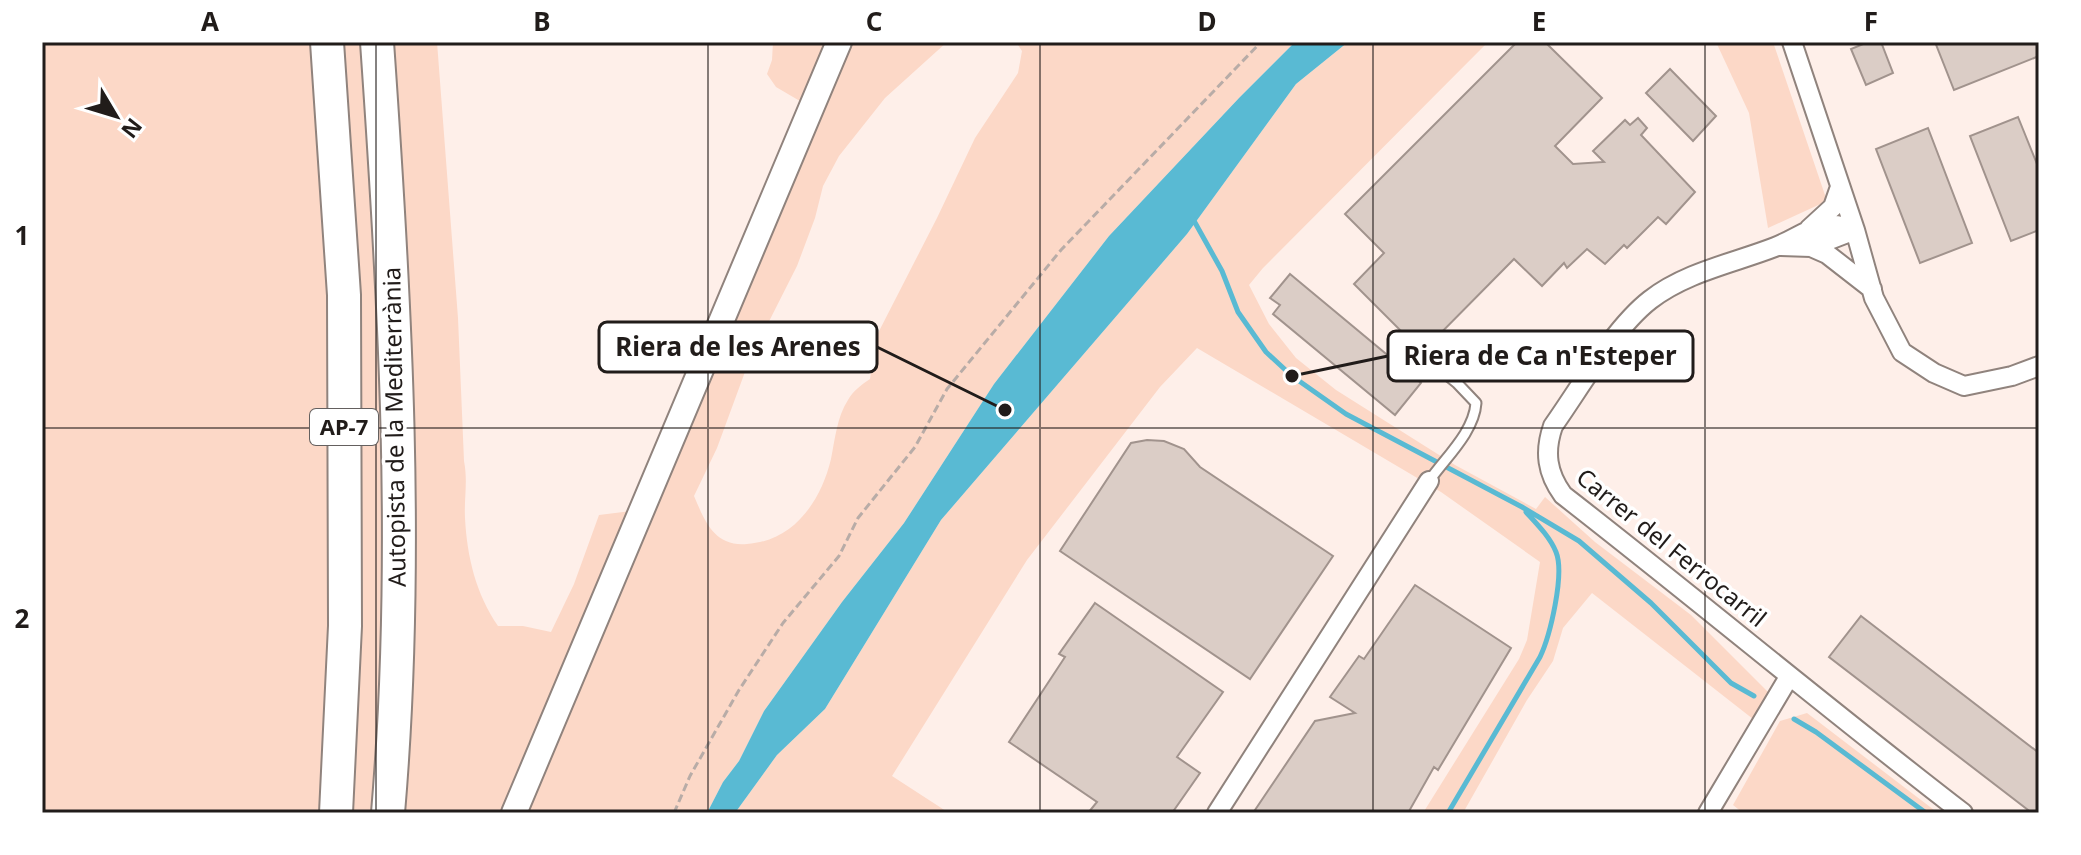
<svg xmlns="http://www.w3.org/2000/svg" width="2081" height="855" viewBox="0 0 2081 855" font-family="'Noto Sans',sans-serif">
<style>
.green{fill:#fcd8c7}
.water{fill:#59bad3}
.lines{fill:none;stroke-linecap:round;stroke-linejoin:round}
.stream{stroke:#59bad3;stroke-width:5}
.building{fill:#dbcdc6;stroke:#a1938d;stroke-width:2}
.lane-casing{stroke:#90837d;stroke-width:13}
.street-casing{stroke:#90837d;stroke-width:22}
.secondary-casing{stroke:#90837d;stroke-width:28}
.highway-casing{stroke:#90837d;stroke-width:36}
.path{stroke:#b8aca7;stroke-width:3;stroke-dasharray:8 4;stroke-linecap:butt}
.lane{stroke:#fff;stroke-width:9}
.street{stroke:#fff;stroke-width:18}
.secondary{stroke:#fff;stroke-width:24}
.highway{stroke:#fff;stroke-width:32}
.grid{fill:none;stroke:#211c1a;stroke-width:2;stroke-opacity:0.55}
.labels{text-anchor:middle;stroke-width:7;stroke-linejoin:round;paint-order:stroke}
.shield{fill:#fff;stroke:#64605f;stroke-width:2}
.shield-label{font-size:22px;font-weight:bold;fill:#211c1a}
.street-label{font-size:24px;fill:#211c1a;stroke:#fff}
.leader{fill:none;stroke:#211c1a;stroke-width:3}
.callout-dot{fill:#211c1a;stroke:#fff;stroke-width:3}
.callout{fill:#fff;stroke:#211c1a;stroke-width:3}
.callout-label{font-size:26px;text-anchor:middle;font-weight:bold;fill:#211c1a}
.neatline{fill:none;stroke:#211c1a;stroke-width:3}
.grid-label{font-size:26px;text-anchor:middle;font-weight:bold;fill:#211c1a}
</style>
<rect width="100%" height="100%" fill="#feefe9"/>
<path class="green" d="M 42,42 L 437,42 L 458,318 L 464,461 C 468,481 464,499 465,518 C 467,557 476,594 498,626 L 523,626 L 551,632 L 574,584 L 599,515 L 631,511 L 805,104 L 776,87 L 767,74 L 772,60 L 773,42 L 947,42 L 885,98 L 839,156 L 823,186 L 815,218 L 797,266 L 749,361 L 717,448 L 694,496 C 705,522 715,547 747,544 C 794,541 821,501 831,459 C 835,439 837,417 848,400 C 853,391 861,385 870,379 L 876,337 L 937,218 L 975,138 L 1018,73 L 1022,51 L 1016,42 L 1295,42 L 1239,98 L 1109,236 L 994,384 L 904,523 L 842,602 L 764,711 L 739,761 L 723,782 L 707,813 L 42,813 Z
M 1348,42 L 1488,42 L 1263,268 L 1249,285 L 1269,324 L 1296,358 L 1336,390 L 1455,465 L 1536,509 L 1545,497 L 1595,542 L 1691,615 L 1768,692 L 1753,719 L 1592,593 L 1563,628 L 1553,661 L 1527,700 L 1463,813 L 1423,813 L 1519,659 L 1527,640 L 1540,562 L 1441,492 L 1197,348 L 1160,387 L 1027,560 L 892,776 L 949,813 L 735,813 L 777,755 L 825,709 L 941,520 L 1187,234 L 1296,84 Z
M 1716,42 L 1773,42 L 1827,201 L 1768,228 L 1749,113 Z
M 1807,713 L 1938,813 L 1743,813 L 1733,805 L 1780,721 Z"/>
<path class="water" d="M 1295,42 L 1348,42 L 1296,84 L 1187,234 L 941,520 L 825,709 L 777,755 L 735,813 L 707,813 L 723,782 L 739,761 L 764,711 L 842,602 L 904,523 L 994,384 L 1109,236 L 1239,98 Z"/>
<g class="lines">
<path class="stream" d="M 1193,219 L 1222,271 L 1238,312 L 1266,352 L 1292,376 L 1346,414 L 1522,507 L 1579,541 L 1651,603 L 1731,683 L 1754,696
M 1794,719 L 1816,732 L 1926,813
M 1448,813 L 1540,657 C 1550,636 1565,574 1556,552 C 1550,537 1537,524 1526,512"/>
</g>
<path class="building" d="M 1517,42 L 1545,42 L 1602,98 L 1555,146 L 1573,164 L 1604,162 L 1593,151 L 1625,120 L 1630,125 L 1638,118 L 1647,128 L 1641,135 L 1695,192 L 1666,224 L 1658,217 L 1627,248 L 1624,245 L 1605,264 L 1587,249 L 1567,268 L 1564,263 L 1542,286 L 1514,259 L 1426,348 L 1400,330 L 1354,284 L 1384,253 L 1345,214 Z
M 1868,42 L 1881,42 L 1893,73 L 1866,85 L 1851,49 Z
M 1935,42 L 2039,42 L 2039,56 L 1954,90 Z
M 1670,69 L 1716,116 L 1693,141 L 1646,93 Z
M 2018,117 L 2039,169 L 2039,230 L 2011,241 L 1970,136 Z
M 1928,128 L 1972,243 L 1920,263 L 1876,149 Z
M 1290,274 L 1421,383 L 1395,415 L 1273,314 L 1280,305 L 1270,298 Z
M 1147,440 L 1164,441 L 1184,449 L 1200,467 L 1333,556 L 1250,679 L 1060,551 L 1131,443 Z
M 1415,585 L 1511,648 L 1438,770 L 1434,767 L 1408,813 L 1253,813 L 1315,721 L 1355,713 L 1330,697 L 1359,656 L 1364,659 Z
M 1095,603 L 1223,692 L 1177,757 L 1200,773 L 1172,813 L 1088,813 L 1097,802 L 1009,742 L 1065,657 L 1059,654 Z
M 1861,616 L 2039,753 L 2039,813 L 2032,813 L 1829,657 Z"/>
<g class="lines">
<g class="lane-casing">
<path id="lane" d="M 1400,337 L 1457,383 L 1476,403 C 1474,432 1446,457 1429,481"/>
</g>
<g class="street-casing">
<path id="street" d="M 1792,42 L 1855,230 L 1874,298 L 1902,352 L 1934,373 L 1964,386 L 2012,376 L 2039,366
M 1809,229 L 1833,207 L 1840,187
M 1855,230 C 1820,216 1805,235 1775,247 C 1734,263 1686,272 1650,300 C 1614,328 1580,388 1553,426 C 1544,452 1547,473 1563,495 C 1698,600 1828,709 1963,813
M 1781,246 L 1811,247 L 1855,230
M 1811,247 L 1827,254 L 1872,289
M 1217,813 L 1429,481
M 1708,813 L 1789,677"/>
</g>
<g class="secondary-casing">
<path id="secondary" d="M 514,813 L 839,42"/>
</g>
<g class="highway-casing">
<path id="highway" d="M 327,42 L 344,295 L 345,626 L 336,813
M 377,42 C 395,298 410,556 388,813"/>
</g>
<path class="path" d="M 674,813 L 690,776 L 739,690 L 783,623 L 839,556 L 858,518 L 915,447 L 947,389 L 1061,250 L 1261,42"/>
<use href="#lane" class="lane"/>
<use href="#street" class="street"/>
<use href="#secondary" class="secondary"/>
<use href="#highway" class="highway"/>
</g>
<path class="grid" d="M 376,42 L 376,813M 708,42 L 708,813M 1040,42 L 1040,813M 1373,42 L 1373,813M 1705,42 L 1705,813M 42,428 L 2039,428"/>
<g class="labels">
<rect class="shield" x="310" y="409" width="68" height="36" rx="6"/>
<g class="shield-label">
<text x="344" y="435">AP-7</text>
</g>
<g class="street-label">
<text transform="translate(395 427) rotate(-91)" y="8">Autopista de la Mediterrània</text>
<text transform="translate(1671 548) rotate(39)" y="8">Carrer del Ferrocarril</text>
</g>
</g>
<path class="leader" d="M1005 410L877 347M1292 376L1388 356"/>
<g class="callout-dot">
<circle cx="1005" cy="410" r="8"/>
<circle cx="1292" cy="376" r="8"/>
</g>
<g class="callout">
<rect x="599" y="322" width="278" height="50" rx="8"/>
<rect x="1388" y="331" width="305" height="50" rx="8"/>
</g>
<g class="callout-label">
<text x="738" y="356">Riera de les Arenes</text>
<text x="1540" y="365">Riera de Ca n'Esteper</text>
</g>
<rect width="2081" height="855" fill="none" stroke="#ffffff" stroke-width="88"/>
<g transform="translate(116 116) rotate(128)" stroke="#ffffff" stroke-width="6" paint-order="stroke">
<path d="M0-6L14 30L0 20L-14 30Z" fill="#211c1a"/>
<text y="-12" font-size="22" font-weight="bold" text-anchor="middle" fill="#211c1a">N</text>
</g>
<rect x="44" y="44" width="1993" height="767" class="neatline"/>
<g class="grid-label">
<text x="210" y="31">A</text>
<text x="542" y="31">B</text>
<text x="874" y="31">C</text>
<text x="1207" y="31">D</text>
<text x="1539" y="31">E</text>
<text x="1871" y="31">F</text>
<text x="22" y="245">1</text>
<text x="22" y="628">2</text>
</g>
</svg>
